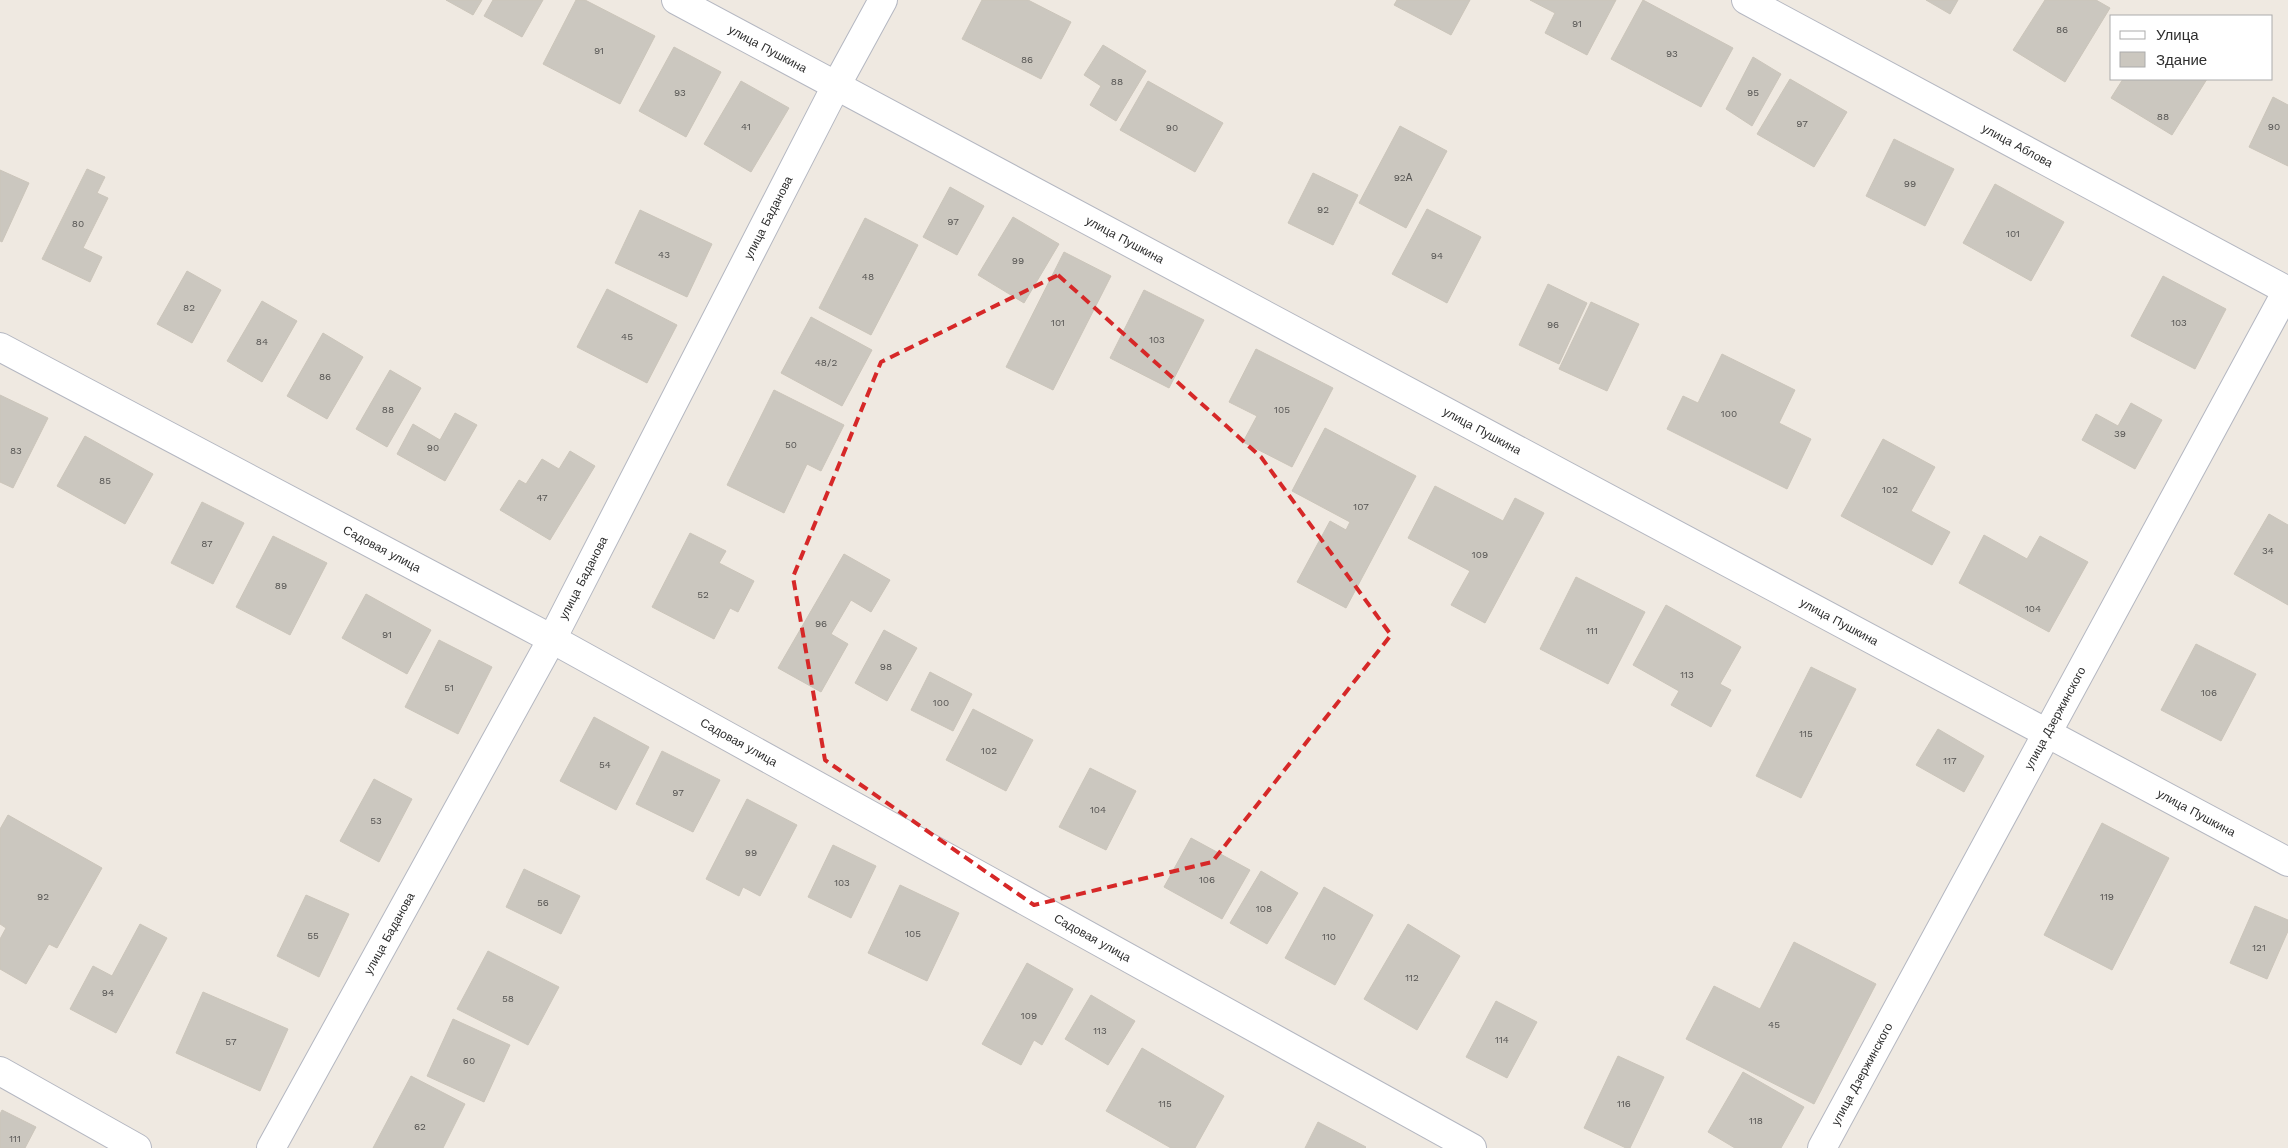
<svg xmlns="http://www.w3.org/2000/svg" width="2288" height="1148" viewBox="0 0 2288 1148" font-family="'Work Sans',sans-serif">
  <style>
    .building { fill: #cbc7bf; stroke: #cbc5ba }
    .lines { fill: none; stroke-linecap: round; stroke-linejoin: round }
    .minor-casing { stroke: #b4b7c1; stroke-width: 30 }
    .minor { stroke: #fff; stroke-width: 28 }
    .marked { fill: none; stroke: #d62828; stroke-width: 4; stroke-dasharray: 10 6; stroke-linejoin: round }
    .labels { text-anchor: middle; stroke-width: 5; stroke-linejoin: round; paint-order: stroke }
    .number-label { font-size: 10px; fill: #555452 }
    .street-label { font-size: 12px; fill: #2e2e2e; stroke: #fff }
  </style>
  <rect width="100%" height="100%" fill="#efe9e1"/>
  <path class="building" d="M446,0H482L473,15Z
    M493,0H543L522,37L484,16Z
    M576,0H585L655,36L620,104L543,64Z
    M982,0H1028L1071,22L1041,79L962,39Z
    M1397,0H1470L1451,35L1394,5Z
    M1530,0H1616L1587,55L1545,33L1555,13Z
    M1643,0L1733,48L1701,107L1611,59Z
    M1926,0H1958L1950,14Z
    M2045,0H2096L2110,8L2065,82L2013,50Z
    M1103,45L1146,71L1116,121L1090,105L1101,86L1084,75Z
    M674,47L721,72L686,137L639,111Z
    M1753,57L1781,74L1752,126L1726,109Z
    M1790,79L1847,112L1814,167L1757,134Z
    M2123,79H2207L2172,135L2111,98Z
    M741,81L789,108L751,172L704,144Z
    M1148,81L1223,123L1195,172L1120,130Z
    M2273,97L2288,105V166L2249,147Z
    M1400,126L1447,151L1406,228L1359,203Z
    M1894,139L1954,169L1925,226L1866,196Z
    M87,169L105,177L97,193L108,198L83,248L102,257L90,282L42,259Z
    M0,170L29,183L2,242L0,241Z
    M1313,173L1358,195L1333,245L1288,223Z
    M1995,184L2064,222L2031,281L1963,243Z
    M950,187L984,206L957,255L923,237Z
    M1427,209L1481,237L1447,303L1392,274Z
    M640,210L712,244L687,297L615,263Z
    M1013,217L1059,244L1024,303L978,275Z
    M865,218L918,245L871,335L819,308Z
    M1064,252L1111,276L1053,390L1006,367Z
    M187,271L221,290L192,343L157,324Z
    M2163,276L2226,309L2195,369L2131,336Z
    M1548,284L1587,303L1559,364L1519,345Z
    M607,289L677,325L647,383L577,347Z
    M1144,290L1204,320L1169,388L1110,358Z
    M262,301L297,321L262,382L227,361Z
    M1591,302L1639,324L1607,391L1559,369Z
    M811,317L872,350L842,406L781,373Z
    M323,333L363,357L327,419L287,396Z
    M1256,349L1333,388L1292,467L1243,442L1257,416L1229,402Z
    M1722,354L1795,390L1779,423L1811,439L1787,489L1667,429L1683,396L1698,403Z
    M390,370L421,388L387,447L356,429Z
    M774,390L844,425L821,471L807,464L784,513L727,485Z
    M0,395L48,418L13,488L0,482Z
    M2131,403L2162,420L2135,469L2082,440L2096,414L2118,426Z
    M455,413L477,425L445,481L397,454L413,424L440,440Z
    M1325,428L1416,476L1346,608L1297,582L1330,521L1346,530L1350,522L1292,491Z
    M85,436L153,474L125,524L57,486Z
    M1883,439L1935,467L1911,511L1950,532L1932,565L1841,516Z
    M570,451L595,466L550,540L500,510L519,480L526,484L542,459L559,469Z
    M1435,486L1503,521L1515,498L1544,513L1485,623L1451,605L1470,571L1408,538Z
    M202,502L244,523L213,584L171,563Z
    M2269,514L2288,525V605L2234,574Z
    M690,533L726,551L719,563L754,581L738,612L730,608L714,639L652,607Z
    M1984,535L2027,559L2040,536L2088,562L2049,632L1959,583Z
    M273,536L327,563L290,635L236,607Z
    M844,554L890,580L871,612L851,600L831,634L848,644L821,692L778,668Z
    M1576,577L1645,612L1608,684L1540,649Z
    M366,594L431,630L407,674L342,638Z
    M1666,605L1741,647L1720,684L1731,690L1711,727L1671,705L1679,691L1633,665Z
    M884,630L917,648L887,701L855,683Z
    M439,640L492,667L458,734L405,707Z
    M2196,644L2256,674L2221,741L2161,710Z
    M1811,667L1856,689L1801,798L1756,776Z
    M930,672L972,694L953,731L911,710Z
    M973,709L1033,740L1006,791L946,760Z
    M594,717L649,747L616,810L560,781Z
    M1938,729L1984,756L1964,792L1916,765Z
    M662,751L720,780L693,832L636,804Z
    M1090,768L1136,791L1106,850L1059,827Z
    M374,779L412,799L379,862L340,841Z
    M747,799L797,825L760,896L743,887L739,896L706,879Z
    M8,815L102,868L57,948L49,944L26,984L0,969V939L6,928L0,924V829Z
    M2102,823L2169,858L2112,970L2044,935Z
    M1191,838L1250,870L1222,919L1164,887Z
    M833,845L876,866L851,918L808,897Z
    M524,869L580,896L561,934L506,907Z
    M1261,871L1298,893L1267,944L1230,923Z
    M900,885L959,913L927,981L868,953Z
    M1324,887L1373,915L1335,985L1285,958Z
    M306,895L349,914L319,977L277,956Z
    M2255,906L2288,920V931L2267,979L2230,963Z
    M140,924L167,938L116,1033L70,1009L93,966L112,976Z
    M1408,924L1460,956L1417,1030L1364,999Z
    M1794,942L1876,984L1814,1104L1686,1039L1714,986L1760,1009Z
    M488,951L559,987L528,1045L457,1009Z
    M1027,963L1073,989L1042,1045L1034,1040L1021,1065L982,1044Z
    M203,992L288,1029L260,1091L176,1053Z
    M1091,995L1135,1021L1108,1065L1065,1039Z
    M1496,1001L1537,1022L1507,1078L1466,1057Z
    M453,1019L510,1045L484,1102L427,1076Z
    M1142,1048L1224,1096L1195,1148H1171L1106,1111Z
    M1618,1056L1664,1077L1630,1148H1626L1584,1128Z
    M1743,1072L1804,1107L1781,1148H1735L1708,1132Z
    M411,1076L465,1104L443,1148H373Z
    M2,1110L36,1127L25,1148H0V1114Z
    M1318,1122L1366,1147L1365,1148H1305Z"/>
  <g class="lines">
    <defs>
      <g id="minor">
        <path id="s1" d="M676,0L2288,862"/>
        <path id="s2" d="M1746,0L2288,291"/>
        <path id="s3" d="M0,347L552,639L1472,1148"/>
        <path d="M0,1071L137,1148"/>
        <path id="s4" d="M271,1148L552,639L836,86L883,0"/>
        <path id="s5" d="M1822,1148L2288,289"/>
      </g>
    </defs>
    <use href="#minor" class="minor-casing"/>
    <use href="#minor" class="minor"/>
  </g>
  <path class="marked" d="M1058,275L1261,457L1391,635L1212,862L1034,905L825,760L793,577L881,362Z"/>
  <g class="labels">
    <g class="number-label">
      <text x="1577" y="27">91</text>
      <text x="2062" y="33">86</text>
      <text x="599" y="54">91</text>
      <text x="1672" y="57">93</text>
      <text x="1027" y="63">86</text>
      <text x="1117" y="85">88</text>
      <text x="680" y="96">93</text>
      <text x="1753" y="96">95</text>
      <text x="2163" y="120">88</text>
      <text x="1802" y="127">97</text>
      <text x="746" y="130">41</text>
      <text x="2274" y="130">90</text>
      <text x="1172" y="131">90</text>
      <text x="1403" y="181">92А</text>
      <text x="1910" y="187">99</text>
      <text x="1323" y="213">92</text>
      <text x="953" y="225">97</text>
      <text x="78" y="227">80</text>
      <text x="2013" y="237">101</text>
      <text x="664" y="258">43</text>
      <text x="1437" y="259">94</text>
      <text x="1018" y="264">99</text>
      <text x="868" y="280">48</text>
      <text x="189" y="311">82</text>
      <text x="1058" y="326">101</text>
      <text x="2179" y="326">103</text>
      <text x="1553" y="328">96</text>
      <text x="627" y="340">45</text>
      <text x="1157" y="343">103</text>
      <text x="262" y="345">84</text>
      <text x="826" y="366">48/2</text>
      <text x="325" y="380">86</text>
      <text x="388" y="413">88</text>
      <text x="1282" y="413">105</text>
      <text x="1729" y="417">100</text>
      <text x="2120" y="437">39</text>
      <text x="791" y="448">50</text>
      <text x="433" y="451">90</text>
      <text x="16" y="454">83</text>
      <text x="105" y="484">85</text>
      <text x="1890" y="493">102</text>
      <text x="542" y="501">47</text>
      <text x="1361" y="510">107</text>
      <text x="207" y="547">87</text>
      <text x="2268" y="554">34</text>
      <text x="1480" y="558">109</text>
      <text x="281" y="589">89</text>
      <text x="703" y="598">52</text>
      <text x="2033" y="612">104</text>
      <text x="821" y="627">96</text>
      <text x="1592" y="634">111</text>
      <text x="387" y="638">91</text>
      <text x="886" y="670">98</text>
      <text x="1687" y="678">113</text>
      <text x="449" y="691">51</text>
      <text x="2209" y="696">106</text>
      <text x="941" y="706">100</text>
      <text x="1806" y="737">115</text>
      <text x="989" y="754">102</text>
      <text x="1950" y="764">117</text>
      <text x="605" y="768">54</text>
      <text x="678" y="796">97</text>
      <text x="1098" y="813">104</text>
      <text x="376" y="824">53</text>
      <text x="751" y="856">99</text>
      <text x="1207" y="883">106</text>
      <text x="842" y="886">103</text>
      <text x="43" y="900">92</text>
      <text x="2107" y="900">119</text>
      <text x="543" y="906">56</text>
      <text x="1264" y="912">108</text>
      <text x="913" y="937">105</text>
      <text x="313" y="939">55</text>
      <text x="1329" y="940">110</text>
      <text x="2259" y="951">121</text>
      <text x="1412" y="981">112</text>
      <text x="108" y="996">94</text>
      <text x="508" y="1002">58</text>
      <text x="1029" y="1019">109</text>
      <text x="1774" y="1028">45</text>
      <text x="1100" y="1034">113</text>
      <text x="1502" y="1043">114</text>
      <text x="231" y="1045">57</text>
      <text x="469" y="1064">60</text>
      <text x="1165" y="1107">115</text>
      <text x="1624" y="1107">116</text>
      <text x="1756" y="1124">118</text>
      <text x="420" y="1130">62</text>
      <text x="15" y="1142">111</text>
    </g>
    <g class="street-label">
      <text dy="4" stroke="none"><textPath href="#s1" startOffset="104">улица Пушкина</textPath></text>
      <text dy="4" stroke="none"><textPath href="#s2" startOffset="308">улица Аблова</textPath></text>
      <text dy="4" stroke="none"><textPath href="#s4" startOffset="1055">улица Баданова</textPath></text>
      <text dy="4" stroke="none"><textPath href="#s1" startOffset="509">улица Пушкина</textPath></text>
      <text dy="4" stroke="none"><textPath href="#s1" startOffset="914">улица Пушкина</textPath></text>
      <text dy="4" stroke="none"><textPath href="#s3" startOffset="432">Садовая улица</textPath></text>
      <text dy="4" stroke="none"><textPath href="#s4" startOffset="650">улица Баданова</textPath></text>
      <text dy="4" stroke="none"><textPath href="#s1" startOffset="1319">улица Пушкина</textPath></text>
      <text dy="4" stroke="none"><textPath href="#s5" startOffset="489">улица Дзержинского</textPath></text>
      <text dy="4" stroke="none"><textPath href="#s3" startOffset="838">Садовая улица</textPath></text>
      <text dy="4" stroke="none"><textPath href="#s1" startOffset="1724">улица Пушкина</textPath></text>
      <text dy="4" stroke="none"><textPath href="#s4" startOffset="245">улица Баданова</textPath></text>
      <text dy="4" stroke="none"><textPath href="#s3" startOffset="1242">Садовая улица</textPath></text>
      <text dy="4" stroke="none"><textPath href="#s5" startOffset="84">улица Дзержинского</textPath></text>
    </g>
  </g>
  <rect x="2110" y="15" width="162" height="65" fill="#ffffff" stroke="#ababab"/>
  <rect x="2120" y="31" width="25" height="8" fill="#ffffff" stroke="#ababab"/>
  <text x="2156" y="40" font-size="15" fill="#2e2e2e">Улица</text>
  <rect x="2120" y="52" width="25" height="15" fill="#cbc7bf" stroke="#ababab"/>
  <text x="2156" y="65" font-size="15" fill="#2e2e2e">Здание</text>
</svg>
